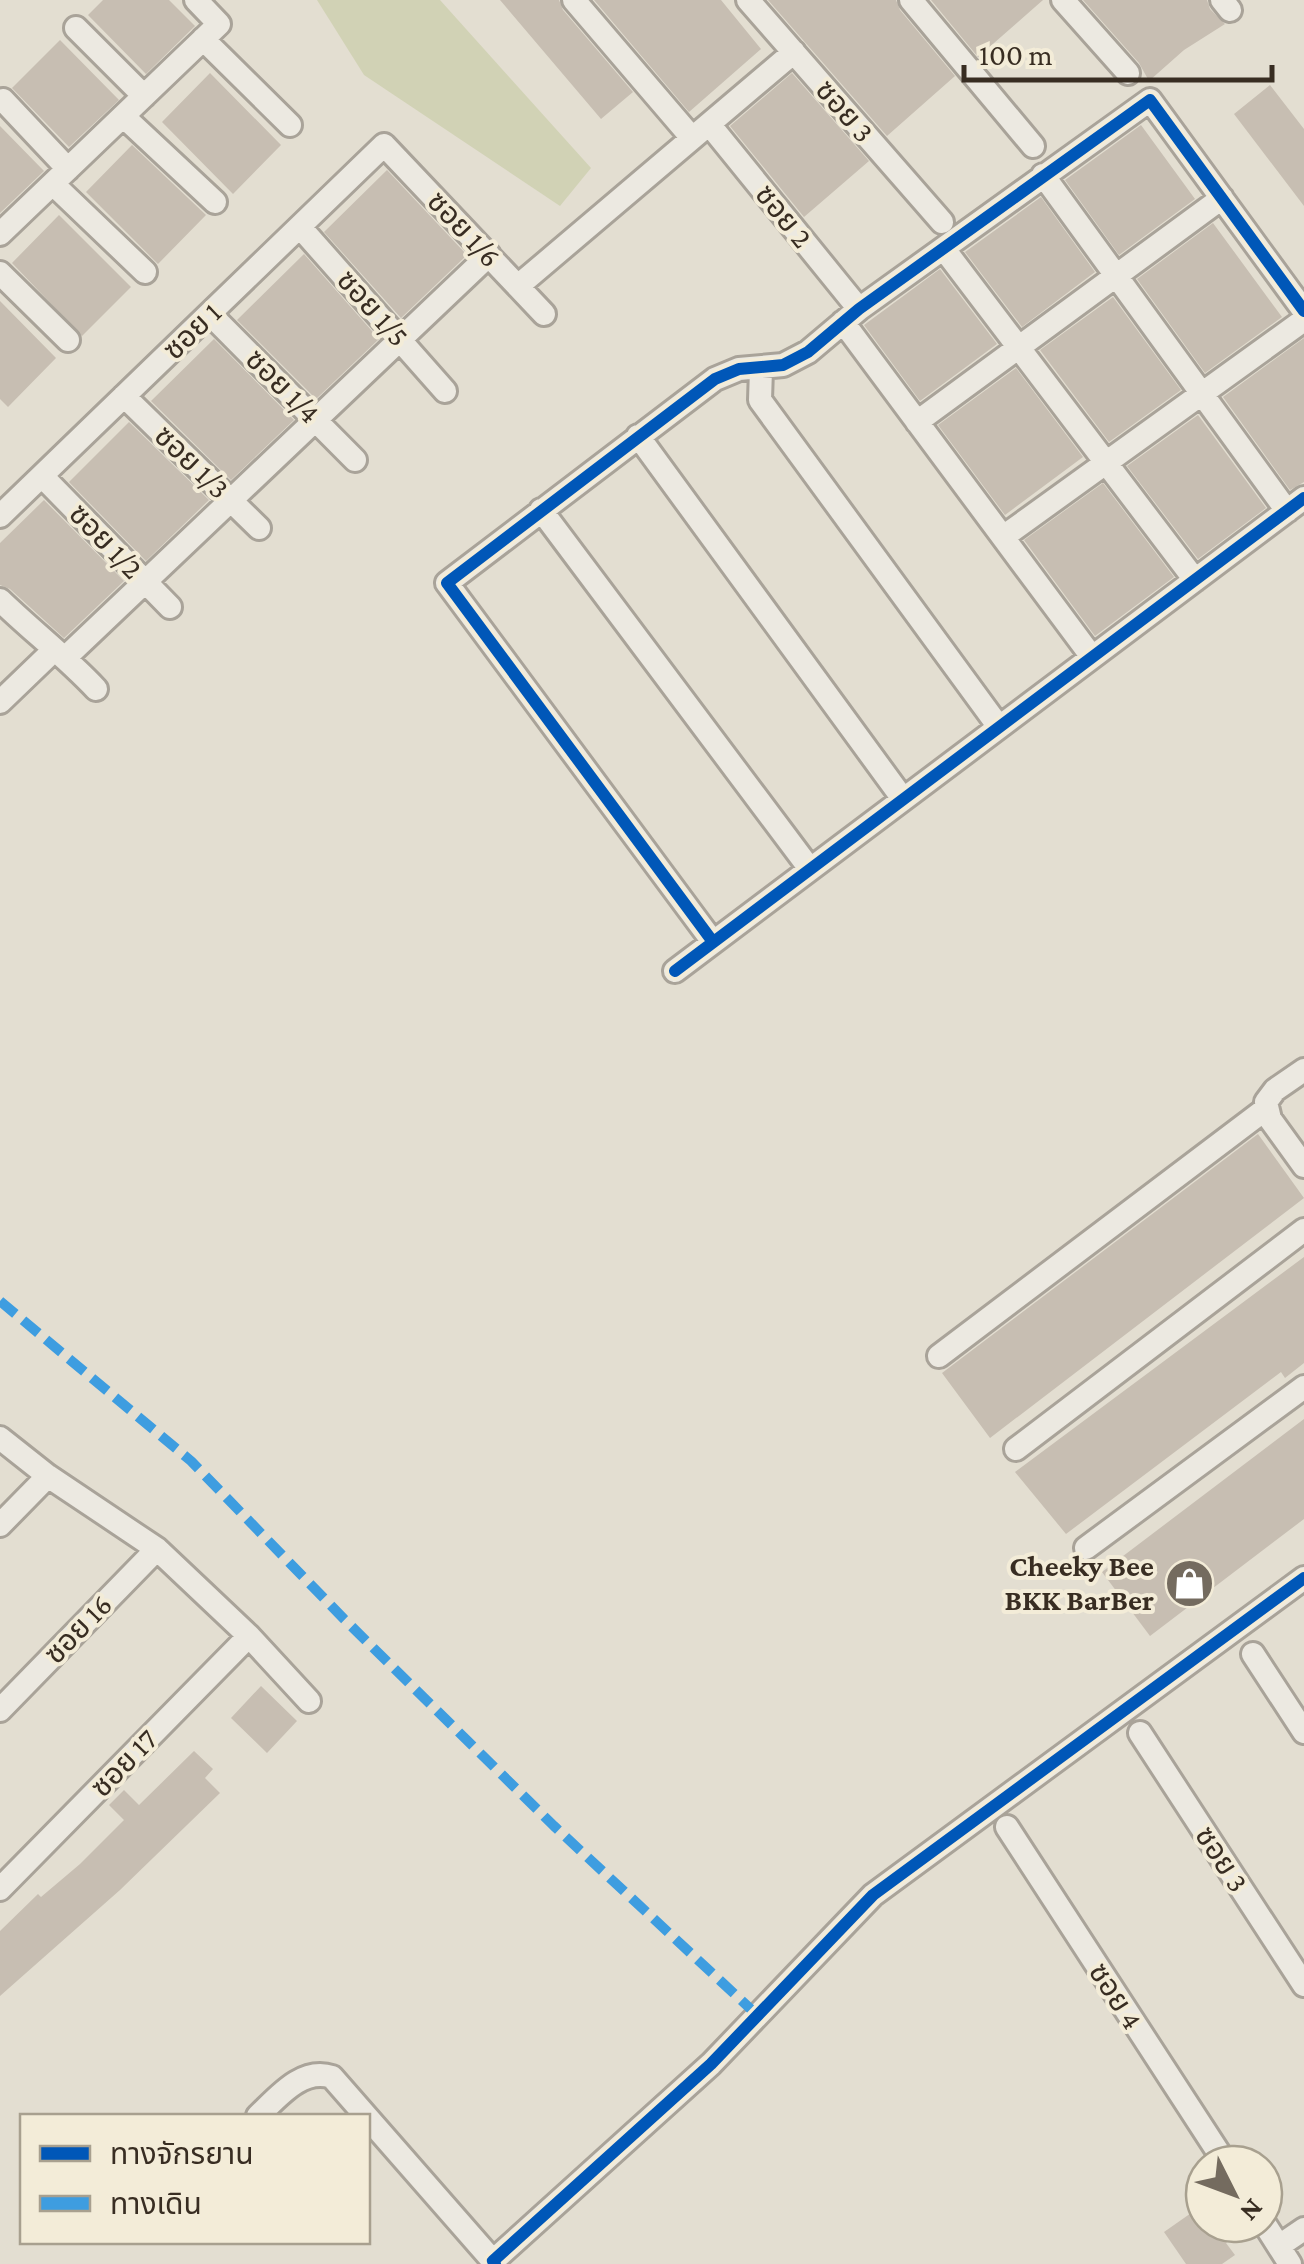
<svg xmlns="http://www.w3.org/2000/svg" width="1304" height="2264" viewBox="0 0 1304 2264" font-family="'Crimson Pro','Noto Sans Thai',serif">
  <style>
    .green { fill: #d1d2b5 }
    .building { fill: #c7beb2 }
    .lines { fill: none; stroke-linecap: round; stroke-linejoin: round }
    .street-casing { stroke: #a9a399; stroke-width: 28 }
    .street { stroke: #ece9e1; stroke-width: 22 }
    .quiet { stroke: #3e9de0; stroke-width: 10; stroke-dasharray: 20 10; stroke-linecap: butt }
    .cycleway-casing { stroke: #f3ecd8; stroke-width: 19 }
    .cycleway { stroke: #0057b8; stroke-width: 12 }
    .labels { text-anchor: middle; stroke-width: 8; stroke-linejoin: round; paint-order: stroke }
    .street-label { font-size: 30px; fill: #382d22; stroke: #f3ecd8 }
    .poi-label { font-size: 30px; font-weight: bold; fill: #382d22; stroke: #f3ecd8; text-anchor: end }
  </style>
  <rect width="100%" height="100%" fill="#e3ded1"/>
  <path class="green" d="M317,0H440L591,168L560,206L364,75Z"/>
  <path class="building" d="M103,0H169L195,26L146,74L88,15Z
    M500,0H559L563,10L633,92L601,119Z
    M594,0H721L761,49L689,112Z
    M768,0H896L900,10L955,76L887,136Z
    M931,0H1043L978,57Z
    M1083,0H1207L1210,9L1225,24L1184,50L1149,81L1139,63Z
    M60,40L119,100L69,147L12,88Z
    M210,73L281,145L233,194L162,122Z
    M792,73L869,161L804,217L730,126Z
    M1270,85L1304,129V206L1234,114Z
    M1141,125L1195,199L1119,255L1065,180Z
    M0,126L44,171L0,213Z
    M132,145L206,215L158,264L86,192Z
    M387,170L467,255L401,318L324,232Z
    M1041,197L1095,272L1022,327L965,252Z
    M59,215L131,287L82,336L12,263Z
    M1213,223L1282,317L1205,373L1137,279Z
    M304,254L379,339L316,399L237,320Z
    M940,269L997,344L920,401L864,325Z
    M1113,297L1181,390L1109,442L1040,350Z
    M0,301L56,358L8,407L0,399Z
    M1304,338V482L1290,490L1223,397Z
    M214,339L294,420L231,480L151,401Z
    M1016,368L1083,457L1005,515L938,425Z
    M1198,415L1266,508L1198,559L1127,466Z
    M129,422L209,500L146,561L69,482Z
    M1103,483L1174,577L1095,636L1024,540Z
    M44,500L124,581L64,638L10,589L0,585V543Z
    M1258,1134L1304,1198L990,1438L942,1373Z
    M1304,1257V1363L1285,1378L1281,1372L1066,1534L1015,1472Z
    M1304,1419V1519L1150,1636L1102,1572Z
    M261,1686L297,1721L267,1753L231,1718Z
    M194,1751L213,1769L205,1778L220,1793L120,1890L0,1996V1931L38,1894L41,1897L80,1864L124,1820L109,1805L124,1790L139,1805Z
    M1204,2204V2224H1232L1238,2234L1226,2243L1235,2255L1222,2264H1186L1164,2232Z"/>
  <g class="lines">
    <defs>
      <path id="street" d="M574,0L692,138
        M748,0L942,222
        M911,0L1033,146
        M1063,0L1128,73
        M1222,0L1230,10
        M76,28L144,96
        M203,39L290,125
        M3,100L68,169
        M123,116L215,202
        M709,124L859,309
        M1043,175L1287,511
        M53,184L145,272
        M300,227L445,391
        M0,234L219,24L196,0
        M944,249L1195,580
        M0,273L68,340
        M518,286L794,52
        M210,314L355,460
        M843,322L1092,657
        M761,369L760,400L999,727
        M124,396L259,528
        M917,422L1222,198
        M638,436L903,799
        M42,476L170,607
        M541,510L810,869
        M0,516L384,145L544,314
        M1003,537L1304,320
        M0,600C32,631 66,657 96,689
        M66,657L489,255
        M0,702L53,651
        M713,942L447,583L715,379L739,369L783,365L808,352L859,309L1150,100L1304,311
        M675,971L1304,498
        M1304,1070L1275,1090L1266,1102L1270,1119L1304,1166
        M939,1356L1267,1108
        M0,1438L48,1476L157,1549L249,1636L309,1701
        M1016,1449L1304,1230
        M0,1525L48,1476
        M1086,1548L1304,1387
        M1253,1654L1304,1732
        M0,1710L157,1549
        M1140,1733L1304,1985
        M1007,1827L1226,2164
        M0,1889L249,1636
        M258,2116C278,2097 302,2067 332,2077L493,2261
        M1264,2223L1290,2264
        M1279,2246L1304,2229
        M495,2264L493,2261L711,2064L873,1895L1304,1578"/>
    </defs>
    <use href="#street" class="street-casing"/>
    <use href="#street" class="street"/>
    <path class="quiet" d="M0,1301L191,1461L344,1619L554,1826L756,2014"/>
    <defs>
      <path id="cycleway" d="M713,942L447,583L715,379L739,369L783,365L808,352L859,309L1150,100L1304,311
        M675,971L1304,498
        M495,2264L493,2261L711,2064L873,1895L1304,1578"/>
    </defs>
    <use href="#cycleway" class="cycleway-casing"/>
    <use href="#cycleway" class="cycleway"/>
  </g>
  <defs>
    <symbol id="shop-disc" viewBox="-11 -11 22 22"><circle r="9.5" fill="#746b5f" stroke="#f3ecd8"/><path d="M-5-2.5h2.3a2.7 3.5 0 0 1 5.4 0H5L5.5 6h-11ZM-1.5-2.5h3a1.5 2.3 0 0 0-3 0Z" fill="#fff"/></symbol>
  </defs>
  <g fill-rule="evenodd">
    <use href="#shop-disc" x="1162" y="1556" width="55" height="55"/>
  </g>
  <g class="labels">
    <g class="street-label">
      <text transform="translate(845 111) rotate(49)" y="10">ซอย 3</text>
      <text transform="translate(784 216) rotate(51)" y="10">ซอย 2</text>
      <text transform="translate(464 229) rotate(47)" y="10">ซอย 1/6</text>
      <text transform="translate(373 308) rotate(48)" y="10">ซอย 1/5</text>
      <text transform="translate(192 331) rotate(-44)" y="10">ซอย 1</text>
      <text transform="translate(283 386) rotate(45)" y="10">ซอย 1/4</text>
      <text transform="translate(192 462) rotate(44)" y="10">ซอย 1/3</text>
      <text transform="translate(106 541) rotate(46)" y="10">ซอย 1/2</text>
      <text transform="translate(78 1629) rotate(-46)" y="10">ซอย 16</text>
      <text transform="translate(124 1763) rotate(-46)" y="10">ซอย 17</text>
      <text transform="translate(1222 1859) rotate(57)" y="10">ซอย 3</text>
      <text transform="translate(1116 1996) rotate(57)" y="10">ซอย 4</text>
    </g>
    <g class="poi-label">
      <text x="1154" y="1576">Cheeky Bee<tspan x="1154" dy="34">BKK BarBer</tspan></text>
    </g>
  </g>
  <rect x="20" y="2114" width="350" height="130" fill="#f3ecd8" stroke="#a8a08f" stroke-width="2.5"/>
  <rect x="40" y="2146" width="50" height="15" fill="#0057b8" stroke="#a8a08f" stroke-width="2.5"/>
  <text x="110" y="2164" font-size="30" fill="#382d22">ทางจักรยาน</text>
  <rect x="40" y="2196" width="50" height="15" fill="#3e9de0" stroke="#a8a08f" stroke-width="2.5"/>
  <text x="110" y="2214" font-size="30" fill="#382d22">ทางเดิน</text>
  <g transform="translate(1234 2194) rotate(132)"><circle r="48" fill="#f3ecd8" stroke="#a8a08f" stroke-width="2.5"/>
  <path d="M0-8L18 38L0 25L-18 38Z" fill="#746b5f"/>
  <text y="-15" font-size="28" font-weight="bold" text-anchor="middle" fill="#382d22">N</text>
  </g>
  <path d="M964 65v15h308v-15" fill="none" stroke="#382d22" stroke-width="5"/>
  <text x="979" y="65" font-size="30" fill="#382d22" stroke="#f3ecd8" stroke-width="8" paint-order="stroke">100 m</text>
</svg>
